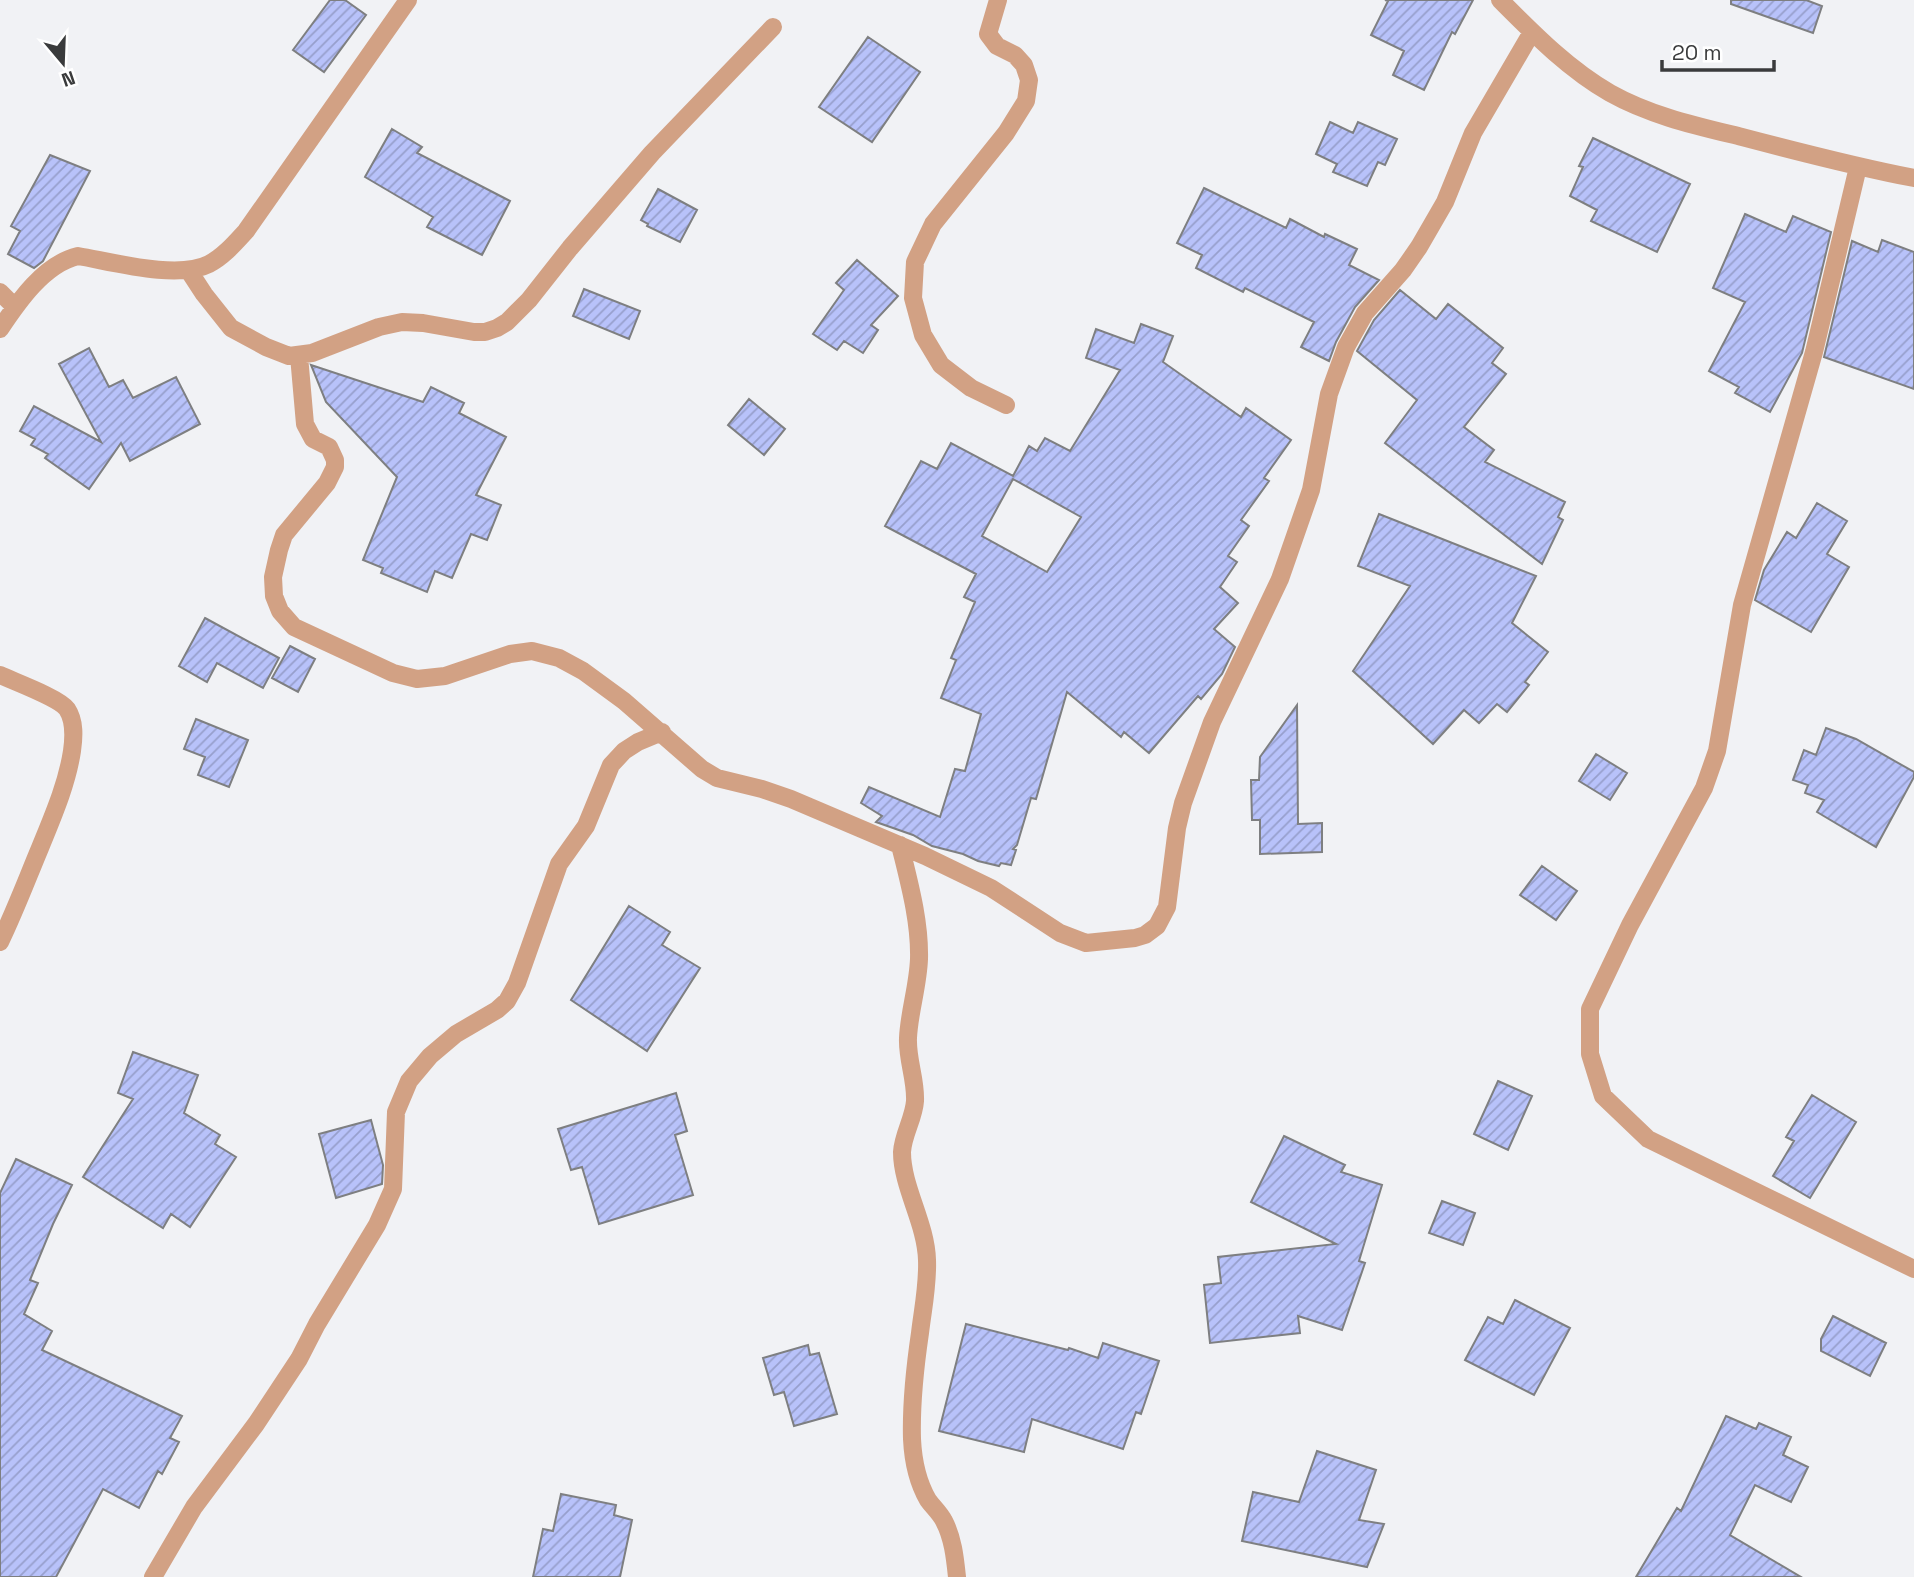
<svg xmlns="http://www.w3.org/2000/svg" width="1914" height="1577" viewBox="0 0 1914 1577" font-family="'Space Grotesk',sans-serif">
  <style>
    .building { fill: url(#building-hatch); stroke: #7e7f81; stroke-width: 2; fill-rule: evenodd }
    .lines { fill: none; stroke-linecap: round; stroke-linejoin: round }
    .street { stroke: #d2a184; stroke-width: 18 }
  </style>
  <defs>
    <pattern id="building-hatch" width="6" height="6" patternUnits="userSpaceOnUse" patternTransform="scale(1.75)"><rect width="6" height="6" fill="#b8c2fa"/><path d="M-1 1l2-2M0 6l6-6M5 7l2-2" fill="none" stroke="#979fcc"/></pattern>
  </defs>
  <rect width="100%" height="100%" fill="#f1f2f5"/>
  <path class="building" d="M330,0H345L366,15L324,72L293,50Z
    M1385,0H1473L1455,34L1452,32L1424,90L1393,75L1404,51L1371,35L1388,1Z
    M1731,0H1806L1822,6L1813,33L1731,4Z
    M868,37L920,72L872,142L819,107Z
    M1330,122L1353,133L1358,122L1397,139L1385,165L1378,162L1367,186L1333,172L1337,164L1316,154Z
    M392,129L422,147L417,153L510,201L482,255L427,227L433,217L365,177Z
    M1593,138L1690,184L1657,252L1591,221L1597,210L1570,196L1583,167L1579,166Z
    M50,155L90,171L43,261L34,268L8,254L20,231L11,226Z
    M1204,188L1286,228L1290,219L1324,237L1325,234L1357,249L1349,265L1379,280L1355,307L1336,342L1329,361L1301,347L1314,322L1245,288L1243,292L1196,268L1202,255L1177,243Z
    M658,189L697,210L680,242L647,226L648,224L641,220Z
    M1745,214L1786,232L1793,216L1831,232L1802,353L1770,412L1735,393L1739,387L1709,371L1745,302L1713,288Z
    M1882,240L1914,252V389L1824,357L1852,241L1878,252Z
    M857,260L898,296L871,325L878,330L863,353L844,341L837,350L813,334L844,290L836,283Z
    M584,289L640,311L629,339L573,316Z
    M1400,290L1436,319L1448,304L1503,348L1492,363L1506,374L1464,427L1494,450L1485,462L1565,502L1558,517L1563,520L1542,564L1385,443L1417,400L1357,351L1374,320Z
    M1141,324L1173,336L1163,362L1241,417L1246,408L1291,440L1264,478L1269,481L1241,520L1249,526L1228,556L1237,562L1220,587L1238,603L1214,629L1235,647L1222,674L1201,699L1198,696L1149,753L1124,732L1121,737L1067,692L1036,799L1031,798L1017,845L1013,849L1016,850L1011,865L1001,863L999,866L978,861L963,854L932,846L913,835L876,822L882,816L861,803L869,787L940,817L955,769L965,771L981,714L941,698L956,660L951,658L975,602L964,597L976,574L885,526L921,461L937,469L951,443L1013,476L1029,446L1037,451L1045,438L1070,451L1120,370L1086,358L1096,329L1134,343ZM1013,479L1081,517L1047,572L982,536Z
    M89,348L109,387L123,380L133,398L176,377L200,424L130,461L121,443L89,489L45,458L48,454L31,445L35,439L20,431L34,406L101,442L59,364Z
    M311,365L423,402L431,387L464,403L459,413L506,437L476,495L501,505L487,540L471,534L452,578L435,571L427,592L381,573L383,568L363,560L397,477L326,402Z
    M749,399L785,429L764,455L728,425Z
    M1817,503L1847,521L1827,554L1849,567L1811,632L1755,600L1764,570L1787,532L1796,538Z
    M1379,514L1536,576L1512,623L1548,652L1525,682L1529,685L1507,712L1497,704L1479,723L1464,710L1433,744L1353,671L1410,586L1358,566Z
    M205,618L279,658L263,688L217,663L207,682L179,666Z
    M290,646L315,659L298,692L272,678Z
    M1297,705L1298,824L1322,823V852L1260,854V820H1252L1251,780H1259L1260,757Z
    M196,719L248,740L229,787L198,775L205,757L184,749Z
    M1826,728L1856,739L1914,772V777L1876,847L1817,812L1824,800L1805,793L1808,785L1793,780L1804,750L1816,755Z
    M1596,754L1627,773L1610,800L1579,781Z
    M1542,866L1577,891L1556,920L1520,895Z
    M629,906L670,932L662,945L700,968L647,1051L571,1000Z
    M133,1052L198,1075L184,1113L220,1135L215,1144L236,1157L190,1227L171,1214L163,1228L83,1177L133,1099L118,1093Z
    M1498,1081L1532,1096L1508,1150L1474,1134Z
    M676,1093L687,1131L675,1135L693,1195L599,1224L582,1167L571,1170L558,1129Z
    M1812,1095L1856,1122L1810,1198L1773,1176L1794,1141L1786,1137Z
    M371,1120L383,1165L382,1184L336,1198L319,1134Z
    M1284,1136L1345,1165L1341,1172L1382,1185L1359,1261L1365,1263L1342,1330L1298,1316L1300,1333L1210,1343L1204,1285L1221,1283L1218,1257L1336,1244L1251,1202Z
    M16,1159L72,1185L53,1224L30,1280L38,1283L24,1314L52,1331L42,1350L182,1416L170,1438L179,1442L162,1474L158,1471L139,1508L103,1489L56,1577H0V1193Z
    M1442,1201L1475,1213L1463,1245L1429,1233Z
    M1515,1300L1570,1328L1534,1395L1465,1360L1488,1317L1503,1324Z
    M1833,1316L1886,1343L1870,1376L1821,1351V1339Z
    M966,1324L1068,1350L1069,1348L1098,1358L1103,1343L1159,1361L1141,1414L1136,1412L1123,1449L1032,1419L1024,1452L939,1431Z
    M808,1345L810,1355L819,1353L837,1414L794,1426L784,1392L774,1395L763,1358Z
    M1726,1416L1756,1429L1759,1423L1791,1437L1783,1455L1808,1467L1791,1502L1755,1485L1730,1535L1801,1577H1636L1677,1508L1681,1511Z
    M1317,1451L1376,1470L1359,1520L1384,1524L1367,1567L1242,1541L1253,1492L1299,1502Z
    M561,1494L616,1505L614,1515L632,1520L620,1577H533L543,1529L553,1531Z"/>
  <g class="lines">
    <path class="street" d="M998,0L988,34L997,46L1015,55L1024,65L1029,80L1026,101L1006,133L933,224L915,262L913,298L923,335L941,365L971,388L1006,405
      M1500,0C1533,33 1568,69 1610,93C1651,116 1697,126 1742,137C1799,152 1856,167 1914,178
      M1858,167L1814,352L1742,605L1717,751L1704,788L1630,925L1590,1009V1054L1603,1096L1648,1139L1914,1269
      M189,271L204,294L231,328L266,347L289,356L312,353L379,327L402,322L423,323L474,332H485L497,328L507,322L529,300L570,248L652,153L773,27
      M0,292L15,307
      M0,329C18,302 44,264 78,256C113,262 178,280 209,264C224,256 235,243 246,231L408,0
      M299,356L305,424L313,439L329,447L335,460V467L327,483L284,535L279,550L273,577L274,596L280,611L294,627L393,673L417,679L445,676L510,654L532,651L559,658L583,671L624,701L702,769L717,778L762,789L791,799L925,856L991,888L1060,933L1086,943L1135,938L1145,935L1157,926L1167,907L1177,828L1183,803L1212,722L1280,579L1311,490L1329,394L1346,347L1365,313L1403,270L1419,247L1445,202L1473,133L1532,32
      M0,675C15,682 59,698 67,709C75,721 74,737 72,751C67,784 53,816 40,848C27,879 15,911 0,942
      M900,845C909,882 920,921 919,959C918,986 909,1013 908,1038C907,1060 916,1079 915,1101C914,1118 903,1134 902,1152C902,1187 926,1223 927,1260C928,1285 923,1308 920,1333C915,1367 911,1404 912,1439C913,1460 917,1481 928,1500C933,1507 940,1513 944,1521C953,1538 955,1558 957,1577
      M153,1577L194,1507L256,1424L299,1359L317,1324L377,1225L393,1189L396,1112L409,1081L430,1056L456,1034L497,1010L507,1001L517,983L559,864L586,826L611,765L624,751L638,742L662,732"/>
  </g>
  <g transform="translate(63 63) rotate(161)" stroke="#ffffff" stroke-width="5" paint-order="stroke">
  <path d="M0-5L12 26L0 18L-12 26Z" fill="#3a3b3c"/>
  <text y="-10" font-size="19" font-weight="bold" text-anchor="middle" fill="#3a3b3c">N</text>
  </g>
  <path d="M1662 60v10h112v-10" fill="none" stroke="#3a3b3c" stroke-width="3.5"/>
  <text x="1672" y="60" font-size="21" fill="#3a3b3c" stroke="#ffffff" stroke-width="5" paint-order="stroke">20 m</text>
</svg>
